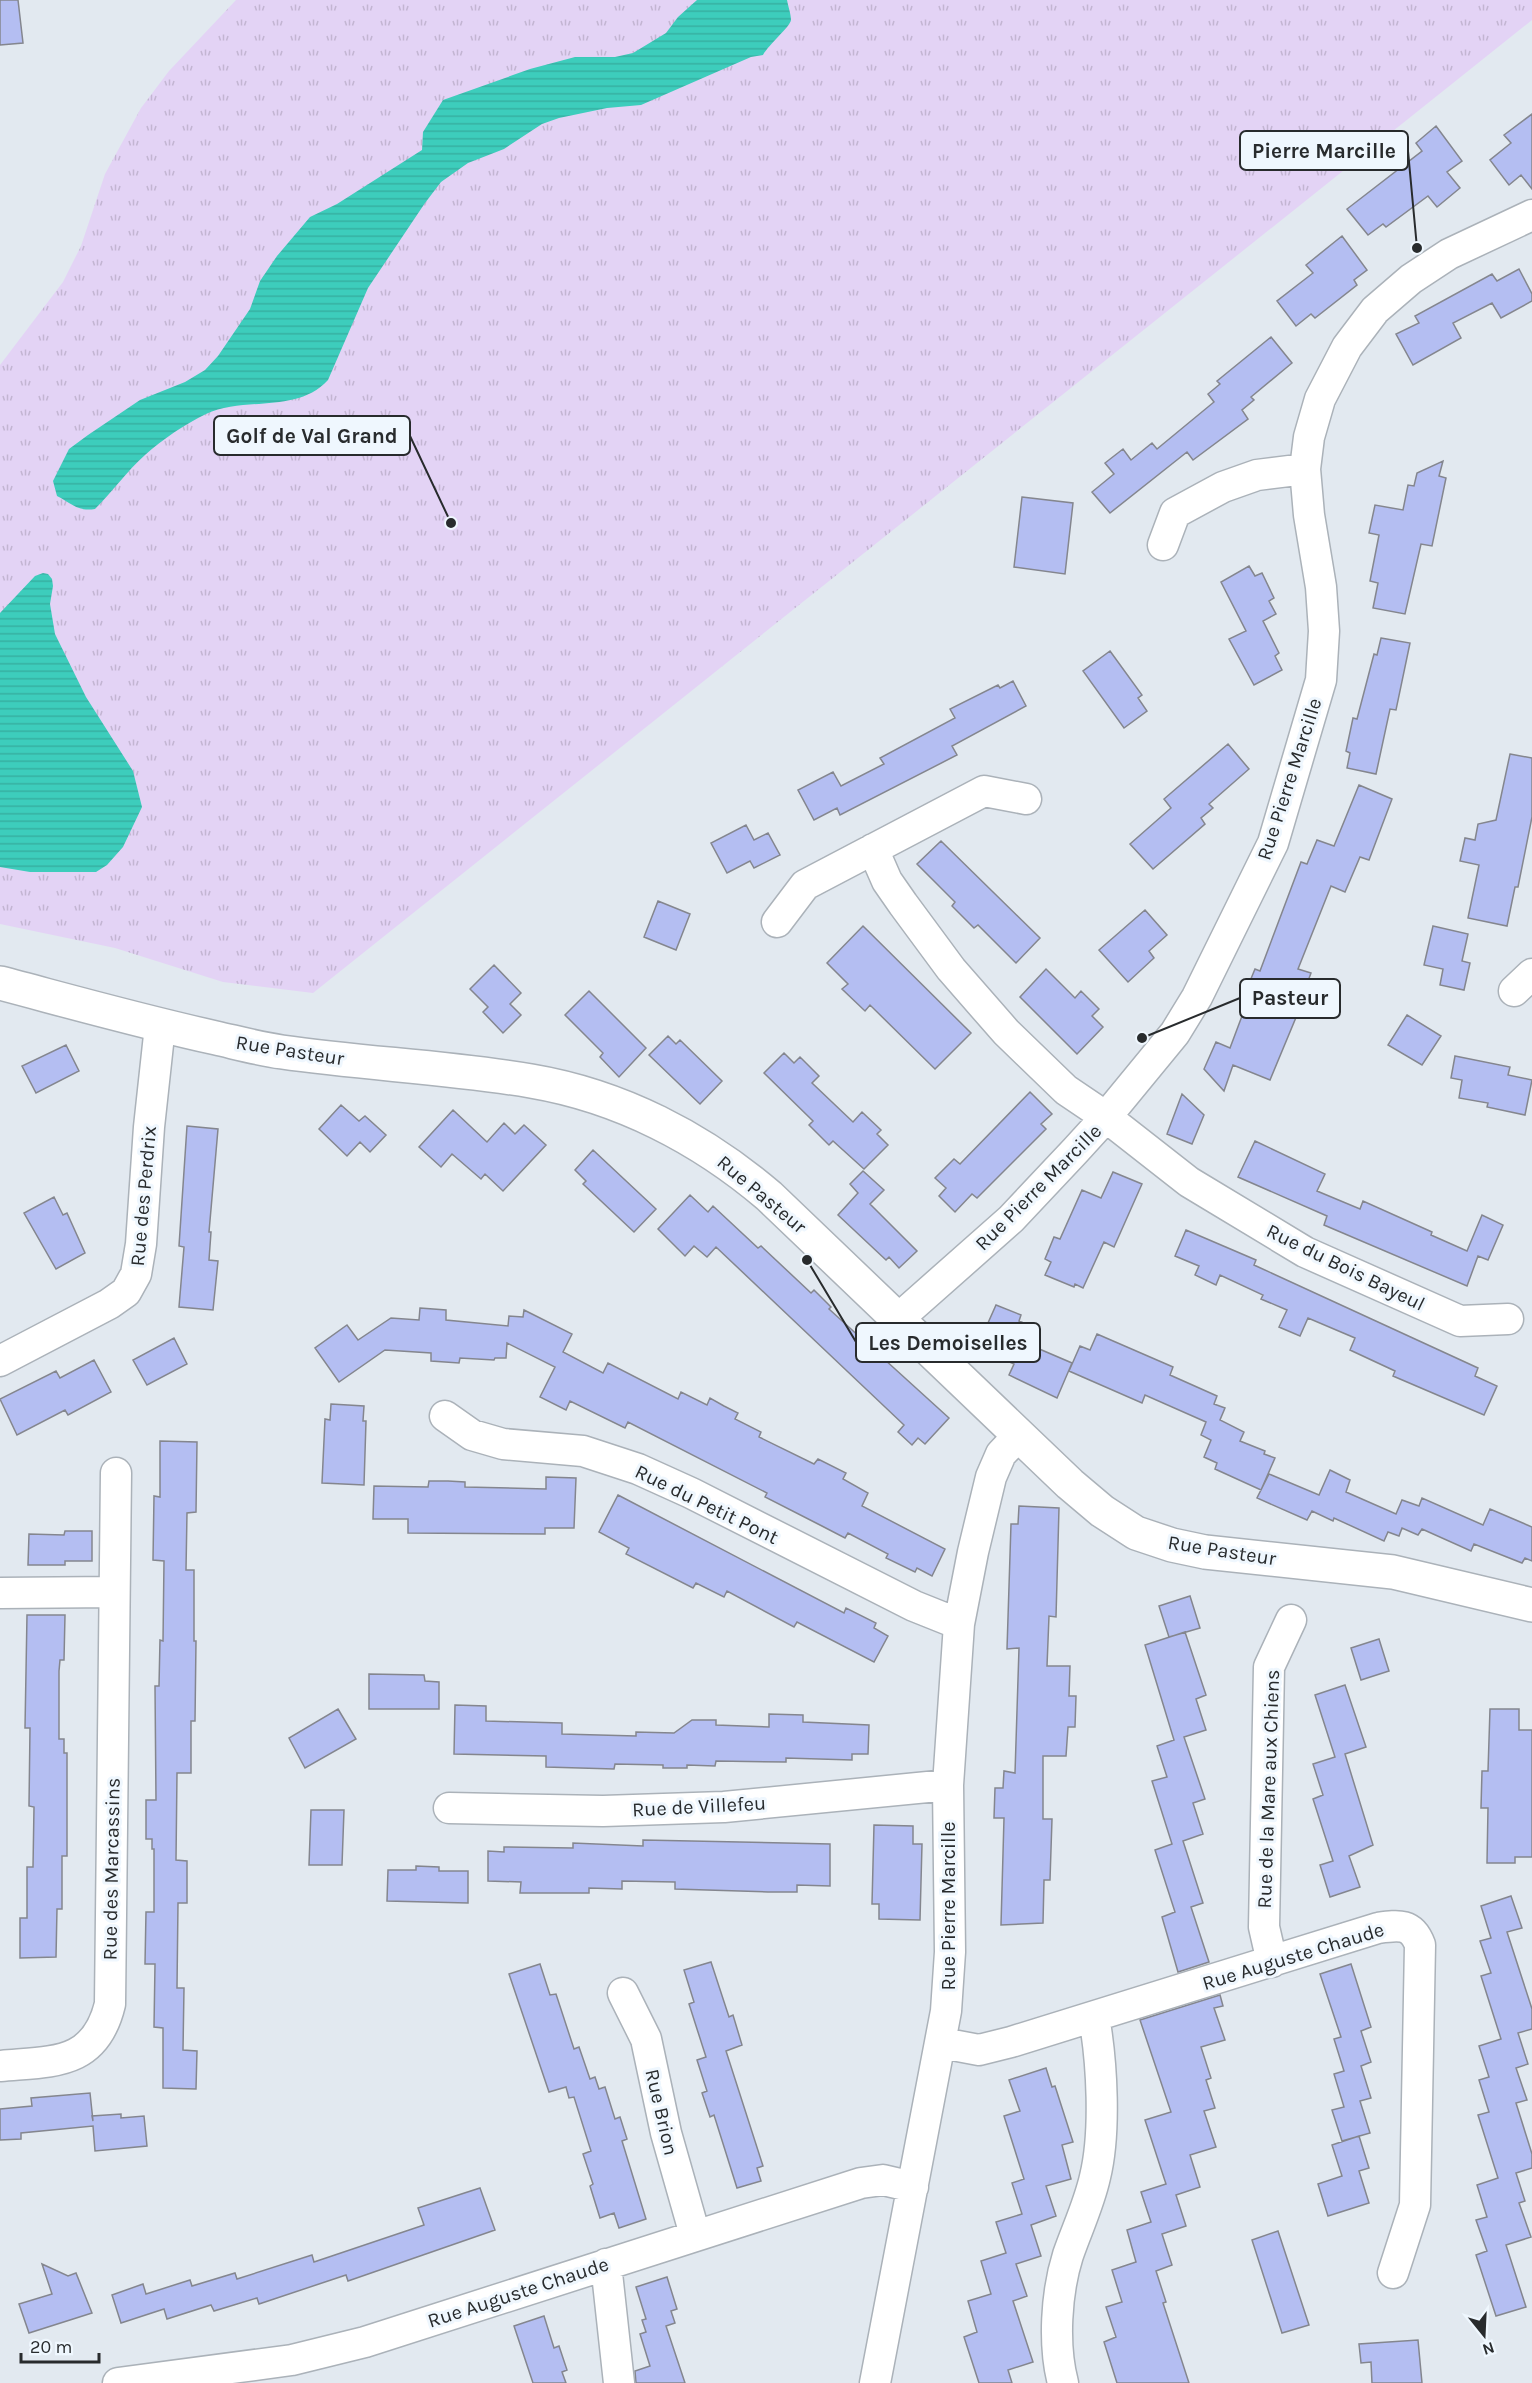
<svg xmlns="http://www.w3.org/2000/svg" width="1532" height="2383" viewBox="0 0 1532 2383" font-family="Karla,sans-serif">
  <style>
    .grass { fill: url(#grass-tufts) }
    .water { fill: url(#water-rules) }
    .building { fill: #b4bef2; stroke: #84868e; stroke-width: 1.5 }
    .lines { fill: none; stroke-linecap: round; stroke-linejoin: round }
    .minor-casing { stroke: #abb2b9; stroke-width: 33 }
    .tertiary-casing { stroke: #abb2b9; stroke-width: 36 }
    .minor { stroke: #fff; stroke-width: 30 }
    .tertiary { stroke: #fff; stroke-width: 33 }
    .labels { text-anchor: middle; stroke-width: 6; stroke-linejoin: round; paint-order: stroke }
    .street-label { font-size: 20px; fill: #282b2d; stroke: #eff7fe }
    .leader { fill: none; stroke: #282b2d; stroke-width: 2 }
    .callout-dot { fill: #282b2d; stroke: #eff7fe; stroke-width: 2 }
    .callout { fill: #eff7fe; stroke: #282b2d; stroke-width: 2 }
    .callout-label { font-size: 21px; text-anchor: middle; font-weight: bold; fill: #282b2d }
  </style>
  <defs>
    <pattern id="grass-tufts" width="24" height="20" patternUnits="userSpaceOnUse" patternTransform="scale(1.5)"><rect width="24" height="20" fill="#e3d3f5"/><path d="M3 7l-1-3M5 7V3M7 7l1-3M15 17l-1-3M17 17v-4M19 17l1-3" fill="none" stroke="#c3b5d2"/></pattern>
    <pattern id="water-rules" width="6" height="5" patternUnits="userSpaceOnUse" patternTransform="scale(1.5)"><rect width="6" height="5" fill="#3dcdbc"/><path d="M0 2.5h6" fill="none" stroke="#36b0a2"/></pattern>
  </defs>
  <rect width="100%" height="100%" fill="#e2e9f0"/>
  <path class="grass" d="M236,0H1532V20L313,993L223,982L115,948L0,924V365L63,282L81,246L105,174L141,108L169,71Z"/>
  <path class="water" d="M697,0H787C788,6 791,14 791,20C790,27 769,44 763,55L751,57L641,105L607,108L559,118L542,124L504,149L468,163L441,182L425,203L368,288L328,380C297,414 245,396 206,414C185,424 163,439 145,455C127,471 112,492 95,509C78,512 71,503 57,496L53,481L69,449L88,435L140,400L185,382L205,370L218,356L250,309L260,281L277,256L310,217L337,204L422,150L423,132L443,100L530,69L575,57H615L633,53L666,33L678,17Z
    M43,573L48,574L52,579L53,586L50,604L55,634L86,697L133,771L142,807L123,847L107,865L96,872H30L0,867V613L35,576Z"/>
  <path class="building" d="M0,0H18L23,43L0,45Z
    M1532,114V189L1521,175L1509,185L1490,160L1511,143L1504,135Z
    M1436,126L1462,161L1447,172L1460,188L1437,207L1428,196L1386,227L1383,224L1368,235L1347,209L1422,151L1416,143Z
    M1342,236L1367,270L1354,280L1357,285L1315,318L1311,314L1296,326L1277,301L1313,273L1306,265Z
    M1519,269L1532,294V301L1501,318L1492,303L1453,323L1461,338L1413,365L1396,334L1419,323L1415,316L1492,274L1497,281Z
    M1271,337L1292,363L1251,397L1254,400L1242,410L1248,419L1193,460L1187,452L1110,513L1092,492L1114,474L1105,463L1123,449L1131,460L1152,443L1157,449L1214,402L1208,394L1220,384L1217,381Z
    M1443,461L1439,476L1446,478L1432,546L1421,544L1405,614L1373,608L1378,583L1370,581L1379,535L1369,533L1375,505L1403,510L1408,485L1414,486L1417,473Z
    M1022,497L1073,503L1065,574L1014,567Z
    M1249,566L1255,576L1262,573L1274,598L1269,601L1276,614L1263,621L1279,653L1275,656L1282,670L1254,685L1229,639L1246,631L1221,582Z
    M1381,638L1410,643L1396,710L1390,709L1376,774L1347,768L1350,753L1346,751L1353,718L1357,719L1374,654L1377,655Z
    M1110,651L1142,695L1138,698L1147,711L1124,728L1083,671Z
    M1013,681L1026,706L952,746L957,755L840,815L837,808L814,820L798,790L833,772L841,786L884,764L880,758L955,718L950,709L998,685L1000,688Z
    M1228,744L1249,769L1209,804L1213,808L1201,818L1205,824L1153,869L1130,844L1171,808L1164,799Z
    M1510,754L1532,758V817L1518,887H1515L1507,926L1468,918L1479,865L1460,861L1465,838L1475,840L1478,824L1496,820Z
    M1359,785L1392,799L1369,860L1360,857L1345,892L1331,886L1298,969L1311,973L1305,989L1307,991L1270,1080L1233,1065L1224,1091L1204,1069L1216,1042L1230,1048L1248,1000L1243,998L1255,969L1260,971L1301,862L1307,864L1317,840L1334,846Z
    M746,825L754,840L768,833L780,855L754,868L750,861L727,873L711,843Z
    M941,841L1040,938L1016,963L978,925L974,928L952,906L955,902L917,864Z
    M658,901L690,914L676,950L644,937Z
    M1145,910L1167,935L1149,951L1154,958L1128,982L1099,950Z
    M863,926L971,1033L935,1069L870,1005L865,1011L842,989L848,984L827,963Z
    M1433,926L1468,934L1462,961L1470,963L1464,990L1440,985L1443,969L1424,965Z
    M494,965L521,993L510,1004L521,1015L503,1033L483,1012L488,1007L470,989Z
    M1046,969L1075,998L1081,991L1099,1009L1092,1016L1103,1027L1077,1054L1020,997Z
    M589,991L646,1048L619,1077L600,1057L603,1053L565,1015Z
    M1407,1015L1441,1036L1422,1065L1388,1045Z
    M668,1036L676,1044L680,1040L722,1081L700,1104L649,1055Z
    M66,1045L79,1071L36,1093L22,1066Z
    M784,1053L794,1063L800,1057L819,1076L812,1083L853,1122L862,1112L881,1130L877,1134L888,1145L864,1169L833,1141L829,1145L809,1125L813,1121L764,1073Z
    M1455,1056L1510,1067L1508,1075L1532,1080L1525,1115L1487,1107L1488,1103L1459,1098L1462,1080L1451,1078Z
    M1030,1092L1052,1114L1041,1124L1046,1129L977,1198L972,1194L955,1212L939,1196L946,1188L935,1178L954,1159L960,1164Z
    M1182,1094L1204,1115L1192,1144L1167,1134Z
    M341,1105L359,1121L365,1116L386,1135L370,1152L360,1142L347,1156L319,1129Z
    M453,1110L487,1142L504,1123L515,1134L524,1125L546,1145L503,1191L485,1174L481,1179L452,1154L441,1167L419,1147Z
    M187,1126L218,1129L209,1232H211L209,1260L218,1261L213,1310L179,1307L184,1247L179,1246Z
    M1255,1141L1325,1174L1317,1191L1360,1209L1363,1201L1432,1232L1431,1235L1467,1251L1482,1215L1503,1225L1488,1260L1478,1256L1467,1286L1324,1225L1327,1216L1238,1177Z
    M593,1150L656,1209L634,1232L583,1184L586,1181L575,1170Z
    M863,1171L884,1190L870,1204L917,1251L899,1268L889,1257L886,1260L838,1215L858,1193L850,1184Z
    M1113,1172L1142,1184L1114,1247L1104,1242L1083,1288L1075,1284L1074,1287L1045,1275L1051,1262L1045,1259L1054,1237L1060,1239L1082,1190L1101,1198Z
    M690,1195L708,1212L713,1206L758,1248L761,1246L811,1293L814,1290L831,1307L829,1309L949,1418L925,1444L918,1438L912,1445L898,1432L904,1425L716,1247L707,1257L694,1246L685,1256L658,1229Z
    M54,1197L63,1215L67,1213L85,1253L56,1269L24,1213Z
    M1186,1230L1256,1260L1254,1265L1478,1368L1475,1376L1497,1386L1484,1415L1393,1376L1395,1371L1350,1350L1355,1338L1308,1318L1300,1336L1279,1327L1287,1310L1261,1299L1263,1295L1220,1275L1216,1285L1195,1275L1199,1266L1175,1256Z
    M996,1305L1021,1315L1019,1321L1026,1324L1024,1330L1028,1331L1023,1342L1072,1363L1057,1398L1009,1375L1014,1364L1003,1359L1005,1353L980,1341Z
    M420,1308L446,1310V1320L508,1326L509,1316L523,1317L524,1310L572,1334L563,1352L603,1373L608,1363L678,1399L681,1392L707,1405L710,1398L724,1406L738,1413L735,1419L761,1432L759,1437L814,1464L818,1459L846,1473L843,1479L868,1493L862,1506L945,1549L932,1576L917,1568L915,1572L886,1558L888,1554L848,1533L845,1538L820,1525L765,1497L767,1493L628,1422L625,1428L570,1401L566,1410L540,1397L555,1367L507,1343L506,1358H495L494,1360L460,1358L459,1363L431,1361V1353L385,1350L339,1382L315,1348L347,1325L358,1340L391,1318L419,1320Z
    M1097,1334L1173,1367L1170,1375L1217,1396L1214,1404L1225,1408L1220,1420L1244,1432L1240,1441L1265,1451L1264,1454L1275,1458L1261,1490L1215,1469L1217,1463L1204,1457L1211,1440L1201,1435L1206,1422L1145,1395L1142,1403L1069,1371L1080,1346L1090,1350Z
    M174,1338L187,1364L147,1385L133,1360Z
    M94,1360L111,1392L68,1415L65,1410L17,1435L0,1399L56,1371L60,1378Z
    M331,1404L364,1406L363,1421H366L364,1485L322,1483L325,1419L330,1420Z
    M160,1441L197,1442L196,1512L187,1513L186,1570H194V1641H196L195,1721H191V1773H177L176,1860L187,1861V1903H178L177,1988H184L183,2050L197,2051L196,2089L163,2088V2028L154,2027L155,1964H145L146,1912H154V1849H152V1839H146V1800H156L155,1686H159L160,1640L163,1641L164,1561L153,1560L154,1496L160,1497Z
    M1330,1470L1350,1480L1346,1492L1396,1514L1402,1500L1419,1506L1422,1498L1483,1525L1490,1509L1532,1527V1561L1525,1558L1522,1563L1474,1544L1471,1551L1422,1529L1418,1535L1402,1528L1399,1536L1388,1532L1384,1541L1334,1518L1333,1521L1312,1511L1307,1520L1257,1498L1269,1474L1319,1495Z
    M546,1477L576,1478L574,1528H545V1534L408,1533V1519H373L374,1486L428,1487L429,1481H448L465,1482V1487L546,1489Z
    M618,1495L844,1613L846,1608L876,1623L874,1628L888,1636L874,1662L797,1622L794,1627L727,1591L724,1597L696,1583L693,1588L626,1554L629,1548L599,1532Z
    M1019,1506L1059,1508L1056,1617L1049,1616L1047,1666H1070L1069,1696H1076L1075,1727H1068L1066,1756H1043V1819H1052L1050,1880H1044L1043,1923L1001,1925L1004,1818H994L995,1788H1003L1004,1771L1015,1773L1019,1648L1007,1649L1011,1524H1018Z
    M65,1531H92V1561H65V1565H28L29,1534L64,1535Z
    M1190,1596L1200,1628L1169,1637L1159,1606Z
    M27,1615H65L64,1660H60L59,1671V1739H64V1753H67V1856H62V1909H57L56,1957L20,1958V1918H27V1867H33L34,1807L29,1806L30,1728H25Z
    M1185,1632L1206,1695L1196,1699L1206,1730L1184,1737L1205,1799L1193,1803L1203,1834L1183,1841L1203,1903L1191,1907L1209,1962L1178,1972L1162,1917L1175,1912L1155,1850L1172,1844L1152,1781L1167,1777L1157,1746L1174,1740L1145,1645Z
    M1379,1639L1389,1671L1361,1680L1351,1648Z
    M369,1674L424,1675L425,1681L439,1682V1709H369Z
    M1345,1685L1366,1747L1345,1754L1373,1845L1349,1856L1360,1887L1330,1897L1320,1865L1333,1861L1313,1799L1323,1795L1313,1764L1335,1757L1315,1695Z
    M455,1705L486,1706V1721L562,1723V1734L636,1736V1732L674,1733L692,1720H716V1725L769,1727V1714L803,1715V1722L869,1725L868,1754H852V1760L786,1758V1762L716,1761L715,1766L687,1765V1768H663V1765L615,1764L614,1769L546,1767V1756L454,1754Z
    M338,1709L356,1739L305,1768L289,1738Z
    M1490,1709H1519V1730H1532V1857H1515V1863H1487L1488,1808H1481L1482,1771H1488Z
    M311,1810H344L342,1865H309Z
    M874,1825L913,1826V1844H922L920,1920L879,1919V1904H872Z
    M643,1840L830,1844V1886L797,1885V1892H768L675,1889V1882L622,1881V1889L589,1888V1893H520L521,1882L488,1881V1851L504,1852V1847L573,1848V1843L643,1846Z
    M416,1866L439,1867V1871H468V1903L387,1901L388,1870H416Z
    M1511,1896L1522,1928L1507,1932L1532,2009V2029L1518,2033L1528,2064L1516,2068L1527,2100L1516,2103L1532,2154V2168L1516,2173L1525,2201L1519,2203L1531,2237L1506,2245L1526,2307L1496,2316L1476,2255L1487,2251L1476,2220L1487,2217L1477,2185L1498,2178L1478,2115L1489,2112L1479,2080L1489,2077L1479,2046L1501,2039L1481,1976L1491,1973L1480,1941L1491,1938L1481,1906Z
    M711,1962L729,2017L733,2015L742,2045L726,2051L763,2166L757,2168L761,2181L737,2188L714,2115L710,2117L702,2093L707,2091L697,2060L706,2057L689,2004L694,2002L684,1970Z
    M540,1964L550,1995L556,1994L574,2049L579,2047L590,2079L595,2077L599,2089L605,2087L615,2119L620,2117L627,2139L622,2141L646,2219L619,2228L614,2213L600,2218L590,2186L593,2184L583,2154L591,2151L574,2097L569,2098L566,2087L549,2092L509,1974Z
    M1351,1964L1371,2027L1361,2031L1371,2062L1361,2066L1371,2098L1360,2101L1370,2133L1342,2141L1332,2110L1344,2107L1334,2074L1344,2071L1334,2039L1341,2037L1320,1974Z
    M1220,1995L1223,2006L1214,2008L1225,2040L1201,2047L1211,2078L1206,2080L1215,2108L1204,2111L1216,2147L1190,2155L1200,2187L1176,2195L1186,2226L1162,2234L1172,2265L1156,2271L1166,2302L1163,2303L1189,2383H1117L1104,2342L1116,2337L1106,2307L1122,2302L1112,2270L1136,2262L1127,2230L1151,2222L1141,2192L1166,2184L1145,2120L1171,2112L1140,2020Z
    M1046,2068L1052,2087L1055,2086L1073,2142L1062,2145L1071,2179L1046,2186L1056,2216L1031,2225L1041,2256L1016,2264L1027,2296L1013,2301L1033,2362L1008,2370L1012,2383H979L964,2337L977,2332L968,2301L991,2294L981,2261L1006,2253L996,2222L1022,2214L1012,2183L1024,2179L1004,2116L1020,2111L1009,2080Z
    M90,2093L93,2121L92,2116L121,2114V2118L144,2116L147,2146L95,2151L93,2126L21,2133V2139L0,2140V2109L32,2106L31,2098Z
    M1359,2136L1369,2168L1359,2171L1369,2203L1328,2216L1318,2184L1342,2176L1332,2145Z
    M480,2188L495,2230L348,2281L346,2275L259,2304L257,2298L214,2311L211,2305L167,2319L164,2309L121,2323L112,2295L143,2284L146,2294L190,2280L192,2286L235,2273L237,2279L312,2255L314,2262L424,2225L418,2208Z
    M1278,2231L1309,2325L1282,2333L1252,2240Z
    M42,2264L68,2276L76,2273L92,2313L29,2333L19,2304L52,2294Z
    M667,2277L677,2309L671,2311L675,2323L666,2326L685,2383H636L635,2371L650,2366L640,2334L646,2332L642,2320L646,2319L636,2287Z
    M544,2316L554,2348L559,2346L567,2370L562,2372L566,2383H533L514,2326Z
    M1418,2340L1422,2383H1372L1371,2362L1361,2363L1359,2344Z"/>
  <g class="lines">
    <defs>
      <path id="minor" d="M1163,545L1175,513L1223,487L1257,475L1305,469
        M873,849L887,881L903,904L951,969L1006,1032L1066,1090L1106,1117L1189,1182L1305,1252L1460,1321L1508,1319
        M777,922L805,885L984,791L1026,799
        M1514,991L1532,974
        M898,1319L1011,1219L1075,1151L1106,1117L1175,1033L1197,997L1273,843L1321,680L1324,631L1321,587L1309,515L1305,469L1309,437L1320,399L1347,347L1375,310L1411,279L1449,254L1532,215
        M0,1361L109,1304L126,1292L136,1274L141,1244L149,1127L160,1026
        M445,1416L472,1435L503,1444L583,1451L638,1469L691,1493L914,1606L959,1624
        M0,1593L114,1592
        M449,1808L603,1811L724,1807L948,1785
        M1272,1962L1264,1927L1269,1667L1291,1620
        M623,1993L646,2039L666,2133L695,2235
        M942,2043L979,2050L1011,2042L1378,1928C1399,1925 1412,1923 1420,1945L1415,2205L1393,2273
        M0,2066C53,2061 95,2066 110,2004L116,1473
        M606,2264L619,2383
        M118,2383L292,2360L365,2342L861,2183L883,2180L913,2187
        M875,2383L946,2011L950,1952L948,1785L959,1624L973,1552L991,1477L1001,1454L1018,1436
        M1063,2383C1053,2345 1056,2293 1068,2255C1077,2229 1089,2204 1095,2177C1106,2132 1102,2062 1094,2017"/>
      <path id="tertiary" d="M0,983C72,1002 143,1022 216,1038C238,1043 260,1049 282,1052C365,1064 449,1067 531,1081C620,1096 701,1138 769,1196L1070,1484L1102,1511L1136,1533L1172,1545L1205,1552L1393,1572L1532,1605"/>
    </defs>
    <use href="#minor" class="minor-casing"/>
    <use href="#tertiary" class="tertiary-casing"/>
    <use href="#minor" class="minor"/>
    <use href="#tertiary" class="tertiary"/>
  </g>
  <g class="labels">
    <g class="street-label">
      <text transform="translate(1289 779) rotate(-72)" y="7">Rue Pierre Marcille</text>
      <text transform="translate(290 1050) rotate(9)" y="7">Rue Pasteur</text>
      <text transform="translate(1038 1187) rotate(-45)" y="7">Rue Pierre Marcille</text>
      <text transform="translate(762 1194) rotate(40)" y="7">Rue Pasteur</text>
      <text transform="translate(143 1196) rotate(-85)" y="7">Rue des Perdrix</text>
      <text transform="translate(1346 1267) rotate(26)" y="7">Rue du Bois Bayeul</text>
      <text transform="translate(707 1504) rotate(26)" y="7">Rue du Petit Pont</text>
      <text transform="translate(1222 1550) rotate(9)" y="7">Rue Pasteur</text>
      <text transform="translate(1268 1789) rotate(-88)" y="7">Rue de la Mare aux Chiens</text>
      <text transform="translate(699 1806) rotate(-3)" y="7">Rue de Villefeu</text>
      <text transform="translate(111 1869) rotate(-89)" y="7">Rue des Marcassins</text>
      <text transform="translate(948 1906) rotate(-90)" y="7">Rue Pierre Marcille</text>
      <text transform="translate(1293 1956) rotate(-17)" y="7">Rue Auguste Chaude</text>
      <text transform="translate(662 2112) rotate(77)" y="7">Rue Brion</text>
      <text transform="translate(518 2292) rotate(-18)" y="7">Rue Auguste Chaude</text>
    </g>
  </g>
  <path class="leader" d="M1417 248L1408 151M451 523L410 436M1142 1038L1240 998M807 1260L856 1342"/>
  <g class="callout-dot">
    <circle cx="1417" cy="248" r="6"/>
    <circle cx="451" cy="523" r="6"/>
    <circle cx="1142" cy="1038" r="6"/>
    <circle cx="807" cy="1260" r="6"/>
  </g>
  <g class="callout">
    <rect x="1240" y="131" width="168" height="39" rx="6"/>
    <rect x="214" y="416" width="196" height="39" rx="6"/>
    <rect x="1240" y="979" width="100" height="39" rx="6"/>
    <rect x="856" y="1323" width="184" height="39" rx="6"/>
  </g>
  <g class="callout-label">
    <text x="1324" y="158">Pierre Marcille</text>
    <text x="312" y="443">Golf de Val Grand</text>
    <text x="1290" y="1005">Pasteur</text>
    <text x="948" y="1350">Les Demoiselles</text>
  </g>
  <g transform="translate(1484 2335) rotate(162)" stroke="#eff7fe" stroke-width="4.5" paint-order="stroke">
  <path d="M0-4.5L10 22L0 15L-10 22Z" fill="#282b2d"/>
  <text y="-9" font-size="16" font-weight="bold" text-anchor="middle" fill="#282b2d">N</text>
  </g>
  <path d="M21 2353v9h78v-9" fill="none" stroke="#282b2d" stroke-width="3"/>
  <text x="30" y="2353" font-size="18" fill="#282b2d" stroke="#eff7fe" stroke-width="4.5" paint-order="stroke">20 m</text>
</svg>
